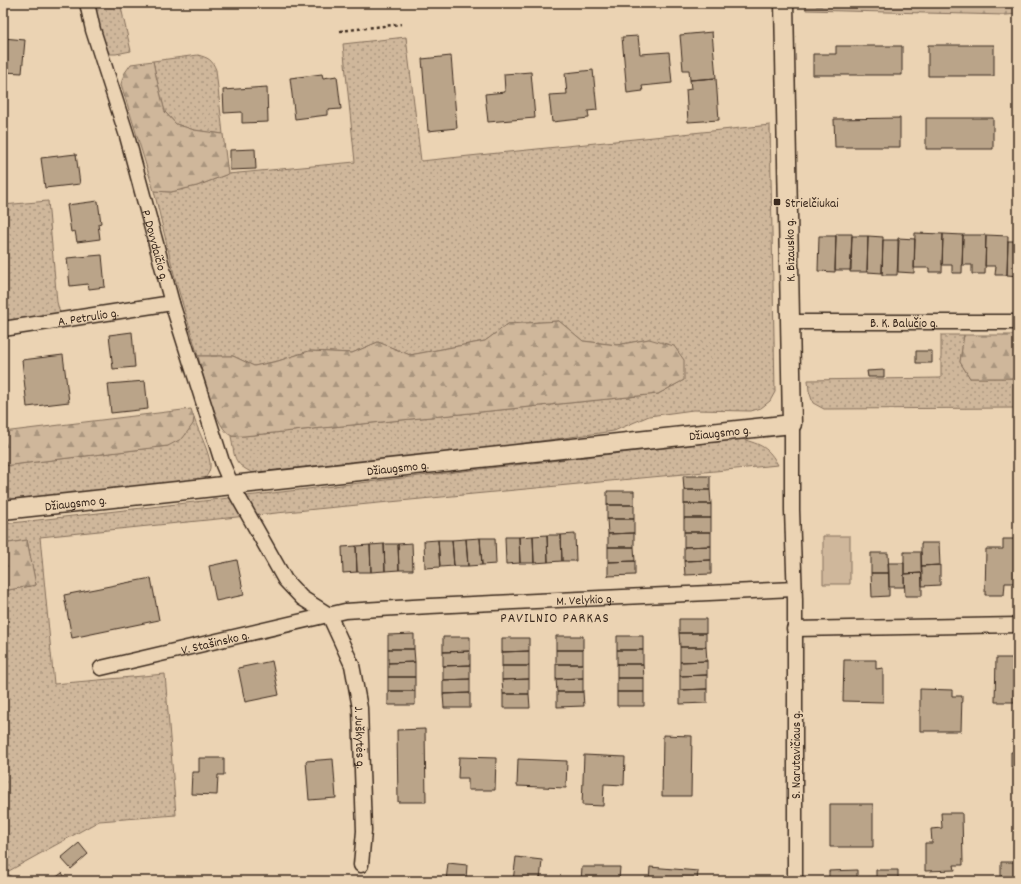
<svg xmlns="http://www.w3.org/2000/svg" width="1021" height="884" viewBox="0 0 1021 884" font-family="Dekko,sans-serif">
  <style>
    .grass { fill: url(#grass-dots); stroke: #85705c }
    .forest { fill: url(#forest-firs); stroke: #85705c }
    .garden { fill: #cfb79b; stroke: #85705c }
    .building { fill: #baa489; stroke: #3b2a1e }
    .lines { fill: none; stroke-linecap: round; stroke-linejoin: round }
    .minor-casing { stroke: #3b2a1e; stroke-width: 17 }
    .tertiary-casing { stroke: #3b2a1e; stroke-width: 21 }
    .path { stroke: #3b2a1e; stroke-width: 2.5; stroke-dasharray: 3 3; stroke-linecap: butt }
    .minor { stroke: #ebd3b3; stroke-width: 14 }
    .tertiary { stroke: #ebd3b3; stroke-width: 18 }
    .poi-dot { fill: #3b2a1e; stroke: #ebd3b3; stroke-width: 1.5 }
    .labels { text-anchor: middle; stroke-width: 4; stroke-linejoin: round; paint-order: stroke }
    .poi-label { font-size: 13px; fill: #3b2a1e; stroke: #ebd3b3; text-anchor: start }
    .street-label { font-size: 13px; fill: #3b2a1e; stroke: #ebd3b3 }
    .neighbourhood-label { font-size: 14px; letter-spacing: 1px; fill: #3b2a1e; stroke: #ebd3b3 }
  </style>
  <defs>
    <pattern id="grass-dots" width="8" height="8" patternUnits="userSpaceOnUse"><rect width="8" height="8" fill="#cfb79b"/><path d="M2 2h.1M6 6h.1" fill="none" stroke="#a9957e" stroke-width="1.8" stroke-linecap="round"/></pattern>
    <pattern id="forest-firs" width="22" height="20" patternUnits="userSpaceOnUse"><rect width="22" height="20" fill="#cfb79b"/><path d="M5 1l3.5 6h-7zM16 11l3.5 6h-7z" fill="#a9957e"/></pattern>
  </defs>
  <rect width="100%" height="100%" fill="#ebd3b3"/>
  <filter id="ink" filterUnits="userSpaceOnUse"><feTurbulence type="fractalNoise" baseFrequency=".025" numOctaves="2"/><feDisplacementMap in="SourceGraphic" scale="8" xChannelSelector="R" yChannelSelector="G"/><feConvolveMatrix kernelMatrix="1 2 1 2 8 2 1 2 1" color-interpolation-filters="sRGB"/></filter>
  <g filter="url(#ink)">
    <path class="grass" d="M93,3H120L131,51L116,54H110L106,48Z
      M406,37L421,161L770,125L775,392L770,401L761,408L751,411L693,410L649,416L614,431L490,448L253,473C232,463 235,457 231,436H244L658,394L684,380L649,339L617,345L583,341L559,321L508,324L485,341L410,355L378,342L352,353L309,351L278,361L254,366L233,356H198L175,278L154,191L171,192L197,186L228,174L355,162L343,44Z
      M198,55C208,58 212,59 216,70L223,134L194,130L176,124L165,112L156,76L153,61Z
      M48,201L57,302L60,313L3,322V205Z
      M941,335H964L960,362L970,378H1018V408L824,409L813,403L809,391L808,380L941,378Z
      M194,418C198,431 212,456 210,468C209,473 207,476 204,479L3,500V466L168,446L193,424Z
      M742,439C762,445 768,447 778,465L316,509L40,537L54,684L165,674L176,815L99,821L7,872L14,881H3V591L36,585L27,540L3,544V524Z"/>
    <path class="forest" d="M806,3H1018V14L1006,15L806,10Z
      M153,61L156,76L165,112L176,124L194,130L223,134L228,174L197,186L171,192L154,191L121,84L124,74L131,64Z
      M559,321L583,341L617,345L649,339L674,346L684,360V380L658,394L244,436C240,436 235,437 232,436C216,431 202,372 198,356H233L254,366L278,361L309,351L352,353L378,342L410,355L485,341L508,324Z
      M964,335H1018V378H970L960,362Z
      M191,409L194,418L193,424L183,438L168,446L3,466V432Z
      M27,540L36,585L3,591V544Z"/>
    <path class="garden" d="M823,536H850V584H823Z"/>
    <path class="building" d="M712,32L716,78L690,80L689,70H683L680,35Z
      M638,36L640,54L669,52L672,83L642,86L643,91L627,93L622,37Z
      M3,38L25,40L22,73L3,72Z
      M1018,42V71H1016Z
      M928,45H994V76H928Z
      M836,46H902V75H813V54H836Z
      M451,56L457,128L428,131L422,59Z
      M593,70L597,110L588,111L589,118L552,122L549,95L567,94L565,73Z
      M531,72L535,118L488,122L485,94L505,92L504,74Z
      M322,74L323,78L337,76L341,109L327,110V115L295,119L290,78Z
      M716,78L719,120L688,122L686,90L691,89L690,80Z
      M267,87L268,122L242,123V112L224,113L223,90Z
      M900,118V147H835L834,119Z
      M926,118H993V149H926Z
      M255,149L256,169L230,170V150Z
      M76,154L80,184L45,188L41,158Z
      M98,201L101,223L98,224L100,239L77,242L75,231L71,232L67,205Z
      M915,233L943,234L942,272H929V268H914Z
      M836,234H852L851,270H835Z
      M943,234L963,235L962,273H952V265H942Z
      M963,235H986L985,274H972V265H962Z
      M986,235L1008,236L1007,275H995L996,266H985Z
      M819,236H836L835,272L818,271Z
      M852,236H868L867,272H850Z
      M868,236L883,237L882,273L867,272Z
      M898,238L915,239L914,273L898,272Z
      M883,240H899L897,275H882Z
      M1008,241H1018V276L1007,275Z
      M102,255L105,287L89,289L88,284L70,286L67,258Z
      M132,332L135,367L113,369L109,335Z
      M916,351H932V363H916Z
      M63,355L69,402L27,407L22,360Z
      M884,370V377H868L867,371Z
      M145,381L148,409L111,413L108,384Z
      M683,476H710V490H684Z
      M684,490H710L711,504H684Z
      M607,491H634V505H607Z
      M684,504H711V518H684Z
      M607,505H634V519H607Z
      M684,518H711V532H684Z
      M607,519H634V533L608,534Z
      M684,532H711V546L684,547Z
      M634,533V547H608V534Z
      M575,534L576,561H562L561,535Z
      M547,535L548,562L534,563L533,536Z
      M547,535H561L562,561L548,562Z
      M533,536L534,563H520L519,537Z
      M505,537H519L520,563L506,564Z
      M480,538L482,565L468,566L466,539Z
      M480,538H495L496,564L482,565Z
      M466,539L468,566H454L452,540Z
      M1003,539H1018V583H1005L1004,595H985L986,549H1003Z
      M438,540L440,567L425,568L424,541Z
      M438,540H452L454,566L440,567Z
      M412,543L413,570H399L398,544Z
      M921,543H939L940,565L921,566Z
      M384,544L385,571L371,572L370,545Z
      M384,544H398L399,570L385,571Z
      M370,545L371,572H357L356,546Z
      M356,546L357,572L343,573L342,547Z
      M711,546V560L684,561V547Z
      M608,547H634L635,561L608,562Z
      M904,552H921L922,573L904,574Z
      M871,553H888L889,573H871Z
      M237,560L244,595L216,601L209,566Z
      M711,560V574L685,575L684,561Z
      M635,561V575L608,576V562Z
      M888,563H904V587H889Z
      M940,565V585L922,586L921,566Z
      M871,573H889V596L872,597Z
      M922,573V596H905L904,574Z
      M151,578L159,620L72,638L64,595Z
      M679,619H706V633H679Z
      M679,633H706V647H680Z
      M414,634V649H388V635Z
      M556,636H583V650H556Z
      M617,636H643V650H617Z
      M443,637H470V651L443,652Z
      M502,638H529V651L502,652Z
      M680,647H706L707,661L680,662Z
      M388,649H414L415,662L388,663Z
      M556,650H583V664H556Z
      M617,650H643V664H617Z
      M470,651V665L443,666V652Z
      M529,651V666H502V652Z
      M996,658H1018V702H995Z
      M844,660H876V669L883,668V702L843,701Z
      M272,661L279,695L245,702L238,668Z
      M707,661V675L680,676V662Z
      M415,662V677H388V663Z
      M556,664H583V678L556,679Z
      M617,664H643L644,678H617Z
      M470,665V679L443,680V666Z
      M502,666H529V679L502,680Z
      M707,675V689L680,690V676Z
      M388,677H415V691H388Z
      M583,678V692H557L556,679Z
      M617,678H644V692H617Z
      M470,679V693L443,694V680Z
      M529,679V694H503L502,680Z
      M707,689V703L680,704V690Z
      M920,689L952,690V696H962L961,731H920Z
      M388,691H415V705H388Z
      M557,692H583L584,706L557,707Z
      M617,692H644V706H617Z
      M470,693V708H444L443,694Z
      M503,694H529L530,708H503Z
      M425,729L426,802H398L397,730Z
      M663,735L692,736L691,796H662Z
      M1011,752H1018V767H1011Z
      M584,755L625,757L624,785L604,784L603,806L582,805Z
      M459,757L496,758L495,790H468V778H458Z
      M199,758H224V775H218L217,795L191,794L192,772H199Z
      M333,759L336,798L309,800L306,761Z
      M518,759L567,761L566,788L517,786Z
      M830,804H873V847H830Z
      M941,813H962L963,865H954L955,870L925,871V843H932L931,829L942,828Z
      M79,843L88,854L71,869L61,858Z
      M1017,855H1018V881H1001V862H1017Z
      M516,857L542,860L540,881H513Z
      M448,863L467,865L466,879L481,881H446Z
      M582,867H620L619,881H581Z
      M650,867L698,871L697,881H649Z
      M857,870V878L876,877V870H898V881H829V871Z
      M62,873L68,881H51Z"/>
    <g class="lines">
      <defs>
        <g id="minor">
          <path id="s1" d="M87,3L93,30L127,136L172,303L223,465L232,486L285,580L302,598L329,615"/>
          <path id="s2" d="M790,322H1018"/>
          <path id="s3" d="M3,329L172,303"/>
          <path d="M792,424V510L795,600V881"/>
          <path id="s4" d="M329,615L352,665L360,708L364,831L361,865"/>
          <path d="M794,629L1018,625"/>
          <path id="s5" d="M101,668L345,611L430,606L794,589"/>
        </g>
        <g id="tertiary">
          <path id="s6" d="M3,510L792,424L784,3"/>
        </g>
      </defs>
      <use href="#minor" class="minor-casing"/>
      <use href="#tertiary" class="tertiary-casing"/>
      <path class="path" d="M340,31L401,24"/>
      <use href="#minor" class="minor"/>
      <use href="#tertiary" class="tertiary"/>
    </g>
  </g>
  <rect class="poi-dot" x="773" y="198" width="8" height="8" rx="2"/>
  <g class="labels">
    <g class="poi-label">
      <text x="785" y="207">Strielčiukai</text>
    </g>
    <g class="street-label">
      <text dy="5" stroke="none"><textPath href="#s1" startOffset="252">P. Dovydaičio g.</textPath></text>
      <text transform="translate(789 250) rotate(-91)" y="5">K. Bizausko g.</text>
      <text dy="5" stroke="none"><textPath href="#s3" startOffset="86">A. Petrulio g.</textPath></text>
      <text dy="5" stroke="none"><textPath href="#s2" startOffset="114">B. K. Balučio g.</textPath></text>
      <text dy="5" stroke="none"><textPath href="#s6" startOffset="721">Džiaugsmo g.</textPath></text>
      <text dy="5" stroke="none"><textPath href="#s6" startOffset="397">Džiaugsmo g.</textPath></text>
      <text dy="5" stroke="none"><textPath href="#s6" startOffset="73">Džiaugsmo g.</textPath></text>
      <text dy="5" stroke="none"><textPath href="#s5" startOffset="491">M. Velykio g.</textPath></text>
      <text dy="5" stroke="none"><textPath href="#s5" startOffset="117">V. Stašinsko g.</textPath></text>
      <text dy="5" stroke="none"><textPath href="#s4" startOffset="128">J. Juškytės g.</textPath></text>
      <text transform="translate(795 755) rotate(-90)" y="5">S. Narutavičiaus g.</text>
    </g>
    <g class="neighbourhood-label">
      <text x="555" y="622">PAVILNIO PARKAS</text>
    </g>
  </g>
  <rect width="1021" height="884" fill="none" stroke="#ebd3b3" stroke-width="16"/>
  <rect x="8" y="8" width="1005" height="868" fill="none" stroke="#3b2a1e" stroke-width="1.5" filter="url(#ink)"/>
</svg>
